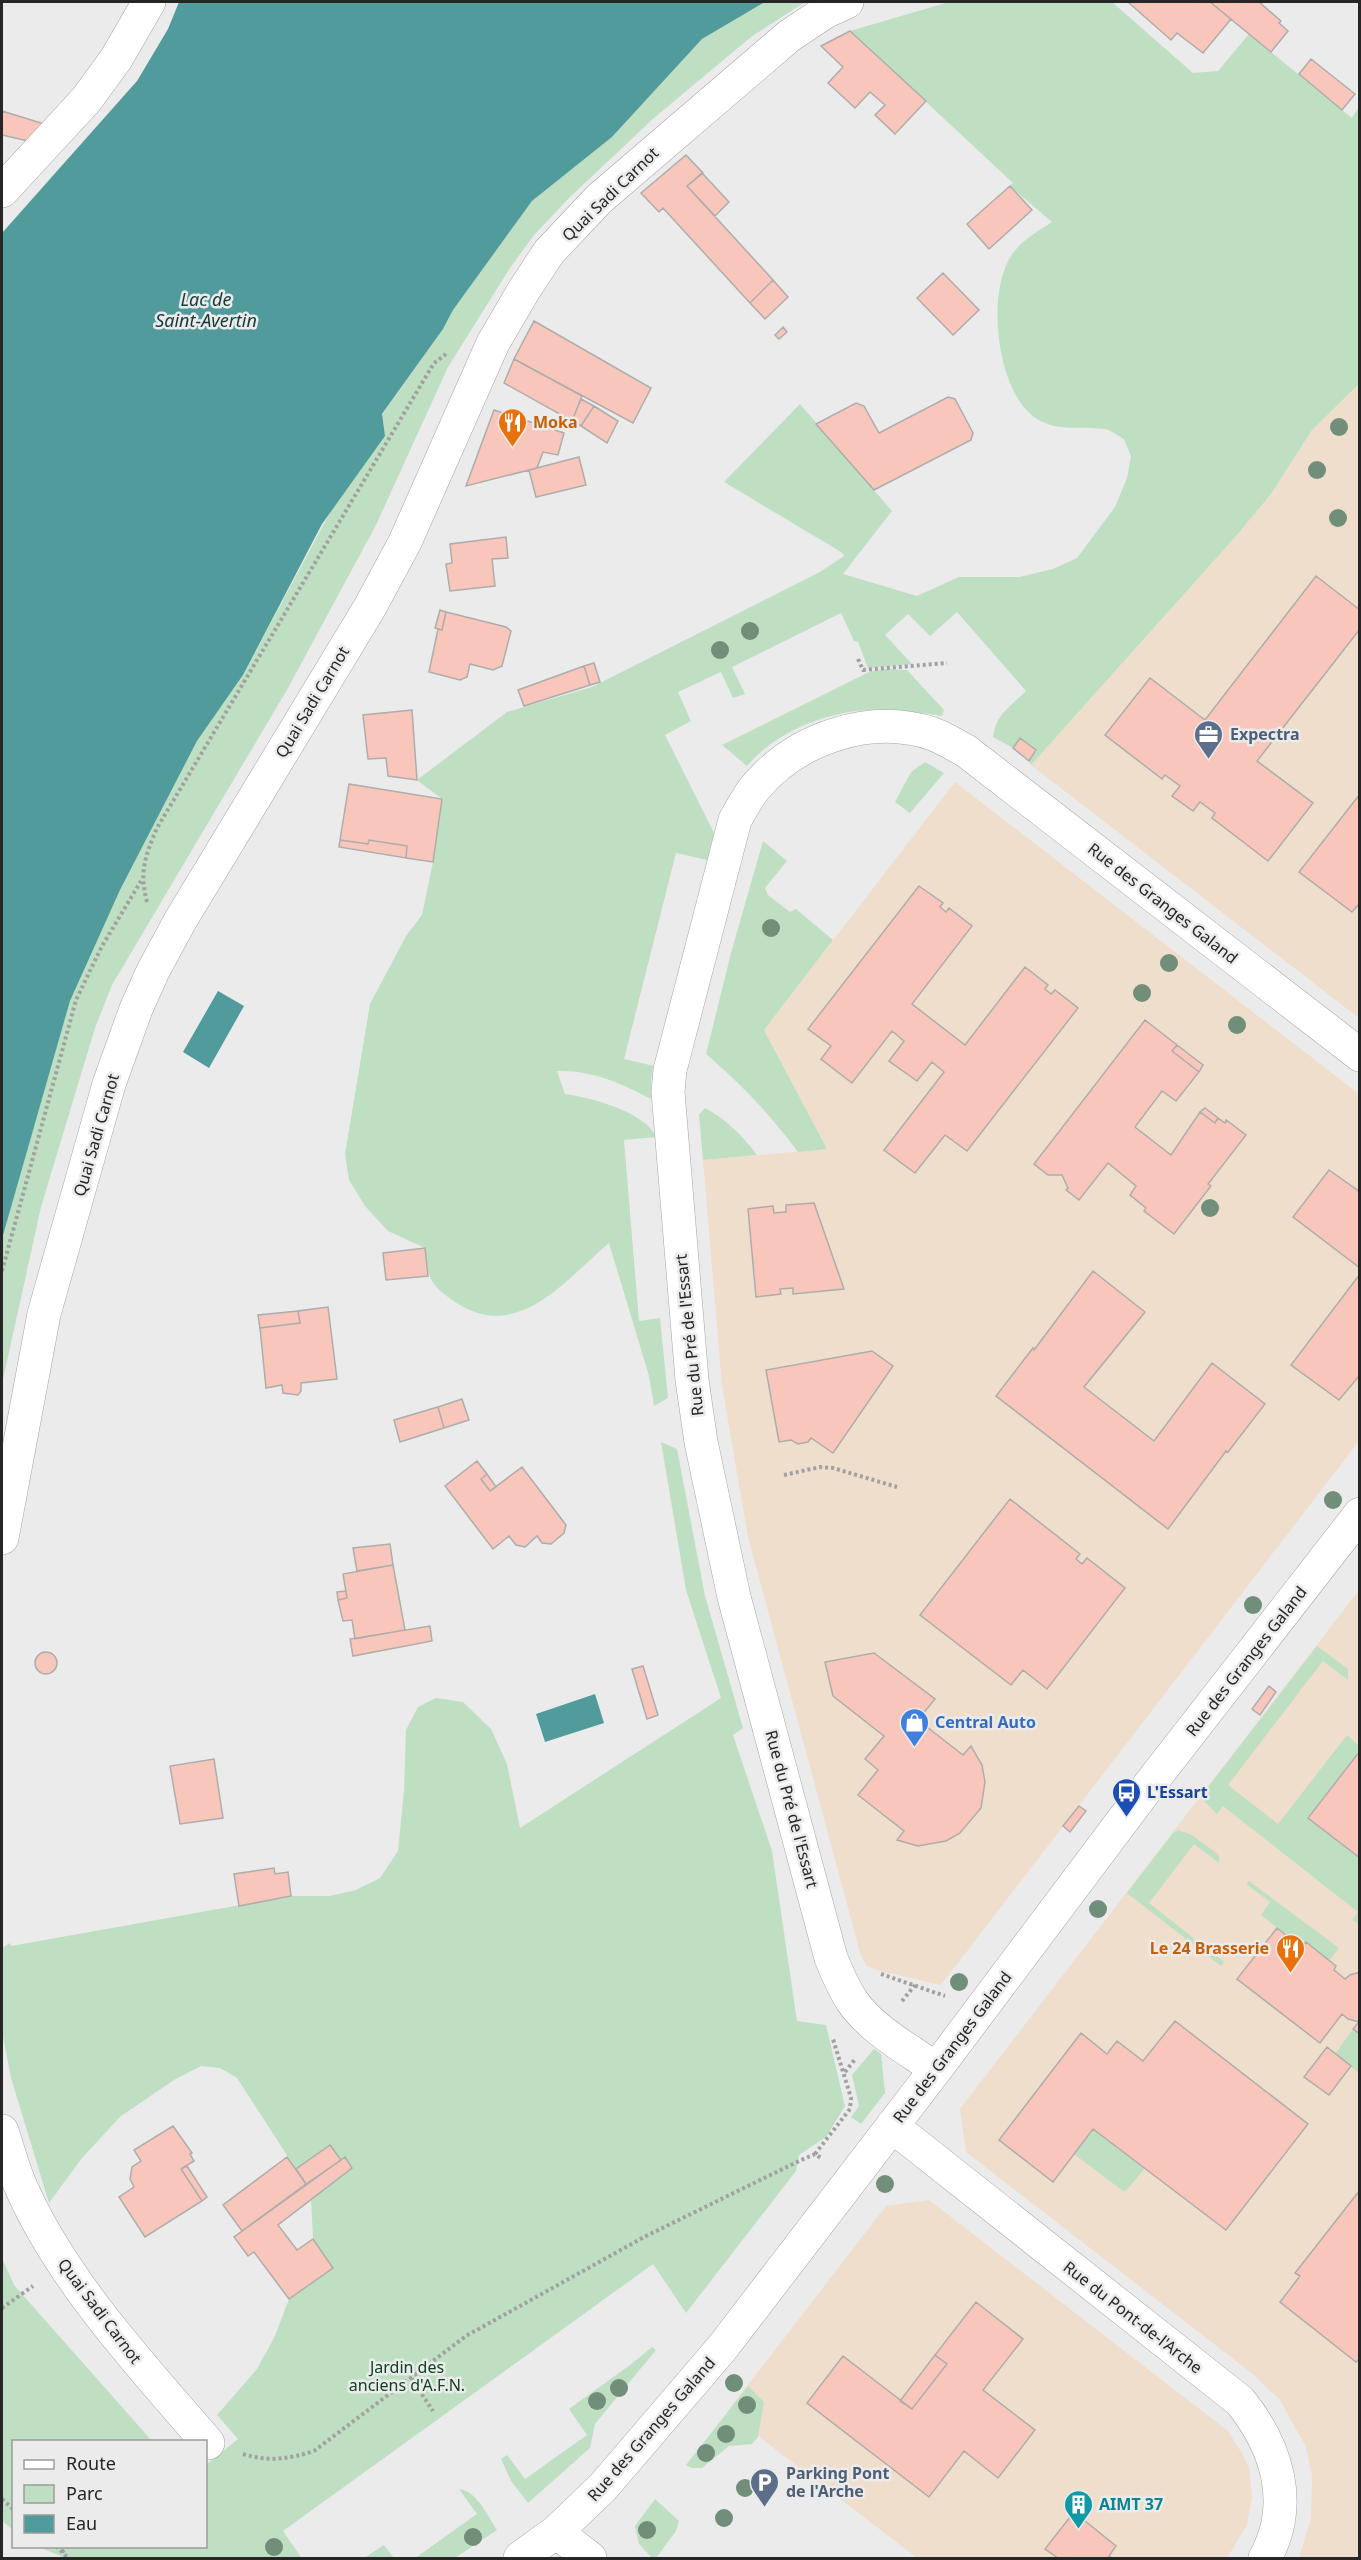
<svg xmlns="http://www.w3.org/2000/svg" width="1361" height="2560" viewBox="0 0 1361 2560" font-family="'Noto Sans',sans-serif">
  <style>
    .commercial { fill: #efdecc }
    .green { fill: #bfdfc3 }
    .water { fill: #519b9c }
    .building { fill: #f8c6ba; stroke: #aeadac; stroke-width: 1.5 }
    .lines { fill: none; stroke-linecap: round; stroke-linejoin: round }
    .minor-casing { stroke: #a5a5a6; stroke-width: 34 }
    .path { stroke: #a1a1a2; stroke-width: 4; stroke-dasharray: 3 3; stroke-linecap: butt }
    .minor { stroke: #fff; stroke-width: 33 }
    .tree { fill: #718e7b }
    .labels { text-anchor: middle; stroke-width: 5; stroke-linejoin: round; paint-order: stroke }
    .street-label { font-size: 16px; fill: #262626; stroke: #ebebec }
    .food-label { font-size: 16px; font-weight: bold; fill: #c56008; stroke: #ebebec; text-anchor: start }
    .service-label { font-size: 16px; font-weight: bold; fill: #4e5e75; stroke: #ebebec; text-anchor: start }
    .shop-label { font-size: 16px; font-weight: bold; fill: #366cbe; stroke: #ebebec; text-anchor: start }
    .transit-label { font-size: 16px; font-weight: bold; fill: #164399; stroke: #ebebec; text-anchor: start }
    .park-label { font-size: 16px; fill: #0e421e; stroke: #ebebec }
    .culture-label { font-size: 16px; font-weight: bold; fill: #0d838f; stroke: #ebebec; text-anchor: start }
    .water-label { font-size: 18px; font-style: italic; fill: #15393a; stroke: #ebebec }
  </style>
  <rect width="100%" height="100%" fill="#ebebec"/>
  <path class="commercial" d="M1359,384V1018L1031,765L1237,535L1271,494L1312,430Z
    M955,782L1359,1094V1441L941,1985L876,1970L866,1965L861,1956L748,1537L722,1386L703,1160L827,1149L764,1030Z
    M1359,1590V2558H1299L1311,2518L1312,2476L1306,2447L1280,2400L1254,2375L966,2152L960,2109Z
    M929,2200L1228,2431L1243,2455L1249,2468L1252,2497L1247,2525L1227,2558H917L727,2412L886,2206Z"/>
  <path class="green" d="M765,2H805L751,37L654,118L571,196L534,235L510,268L448,367L376,525L288,688L112,985L95,1028L41,1207L2,1384V1239L70,1001L120,890L197,741L243,675L382,415L443,329L453,310L532,201L612,137L702,39Z
    M949,2H1112L1193,73L1218,71L1249,34L1352,118L1359,107V384L1312,430L1271,494L1237,535L1031,765L1029,761L1036,750L1021,739L1013,748L993,737C996,714 1011,706 1026,691L957,612L930,636L908,614L885,635L912,664L868,668L858,642L854,641L841,613L732,667L745,694L733,698L721,672L678,692L691,721L665,735L714,833L707,860L676,853L624,1059L654,1066L651,1079V1099C621,1083 592,1070 557,1071L565,1094C589,1097 646,1112 656,1137L624,1140L639,1321L660,1318L668,1398L654,1406L649,1376L609,1243C566,1279 518,1344 455,1302C429,1284 428,1278 425,1248L388,1231L365,1206L349,1180L345,1154L370,1004L406,936L422,915L433,862L442,799L417,780L507,712L592,687L820,572L844,556L841,552L724,482L800,404L892,511L843,574L917,596L959,577H1019L1053,569L1077,558L1115,507L1127,478L1131,456L1124,439C1118,436 1111,430 1104,429C1081,426 1058,432 1037,419C996,393 985,290 1013,253C1023,239 1039,231 1052,222L1010,186L1013,183L850,31Z
    M885,669L907,670L944,710L942,716C927,714 911,711 895,710C842,706 782,725 747,766L722,745L869,672Z
    M925,762L944,773L910,813L895,802L911,772Z
    M763,841L787,861L765,888L768,895L790,912L796,909L833,940L764,1030L827,1149L798,1152C770,1114 742,1085 706,1054L731,953Z
    M705,1108C726,1119 743,1136 757,1155L703,1160L699,1115Z
    M661,1442L677,1449L705,1596L743,1728L733,1735L772,1851L797,2021L826,2025L845,2106L826,2137L799,2155L796,2171L686,2313L653,2264L283,2531L301,2557L299,2558H65L39,2547L206,2546V2465L238,2439L217,2415L257,2369L274,2338L289,2299L333,2268L313,2239L311,2197L345,2157L341,2160L330,2145L296,2169L237,2078L220,2068L201,2066L174,2080L121,2116L82,2158L49,2203L11,2078L2,2031V1948L10,1943L11,1946L291,1896H330L356,1890L380,1878L398,1851L404,1791L406,1730L418,1707L436,1698L463,1702L491,1729L507,1764L520,1828L721,1698L686,1590Z
    M1317,1646L1348,1669V1680L1323,1661L1228,1785L1278,1824L1347,1735L1359,1746V1751L1308,1818L1359,1858V1924L1352,1920L1358,1912L1223,1806L1217,1814L1203,1800L1205,1791Z
    M1178,1830L1192,1835L1219,1855V1863L1194,1844L1149,1903L1224,1962L1221,1966L1127,1893L1173,1833Z
    M1249,1881L1339,1948L1329,1961L1306,1943L1302,1948L1261,1915L1270,1902L1246,1884Z
    M1353,2029L1359,2034V2073L1335,2054Z
    M874,2049L881,2054L885,2093L861,2124L851,2117L859,2106L852,2075Z
    M1093,2129L1145,2168L1127,2190L1123,2191L1074,2154Z
    M2,2258L14,2285L152,2441L14,2442L13,2530L2,2521Z
    M652,2347L656,2350L595,2424L590,2448L528,2503L511,2481L501,2459L507,2455L525,2479L587,2435L569,2409L630,2365Z
    M748,2386L764,2402L758,2437L752,2444L729,2446L702,2468H691L686,2465Z
    M459,2489C477,2491 488,2516 497,2530L455,2558H415L477,2514Z
    M655,2499L679,2521L676,2531L656,2558H652L639,2544L635,2526Z
    M384,2545L394,2558H364Z"/>
  <path class="water" d="M179,2H765L702,39L612,137L532,201L453,310L443,329L382,414L385,436L322,524L243,675L197,741L120,890L70,1001L2,1239V233L137,81L168,29Z
    M218,991L244,1006L209,1068L183,1052Z
    M595,1694L604,1723L545,1742L536,1714Z"/>
  <path class="building" d="M1128,2H1210L1231,19L1203,53L1177,33L1171,40Z
    M1210,2H1259L1281,21L1279,23L1288,31L1271,52Z
    M850,31L926,101L895,134L875,115L885,105L870,92L855,108L828,83L843,67L821,46Z
    M1311,59L1355,94L1342,110L1299,74Z
    M2,111L51,126L32,142L2,135Z
    M686,155L703,173L687,186L773,280L750,303L663,208L659,212L641,193Z
    M702,173L729,202L715,216L687,186Z
    M1010,186L1032,210L989,249L967,224Z
    M943,273L979,310L953,335L917,298Z
    M773,280L788,297L765,319L750,303Z
    M534,321L651,388L633,423L514,359Z
    M783,327L787,332L779,339L775,335Z
    M514,359L582,396L572,421L504,383Z
    M948,397L955,399L973,433L971,440L874,490L816,424L856,403L864,406L879,433Z
    M581,399L594,406L581,426L572,421Z
    M594,406L618,421L607,443L581,426Z
    M494,410L564,433L558,455L543,452L537,468L466,486Z
    M579,457L586,485L536,497L529,470Z
    M506,537L508,558L492,559L495,586L450,591L446,564L452,563L450,544Z
    M1316,576L1360,610V629L1257,761L1313,803L1268,861L1212,818L1215,813L1200,802L1193,811L1172,796L1180,786L1165,775L1162,779L1105,735L1150,678L1205,720Z
    M440,610L446,612L442,630L435,628Z
    M446,612L506,627L511,631L502,666L493,670L470,664L467,677L460,680L429,672L438,629L442,630Z
    M594,663L600,682L590,685L584,666Z
    M584,666L590,685L524,706L518,690Z
    M412,710L417,780L388,776L386,758L368,759L363,715Z
    M1020,738L1036,750L1029,761L1013,748Z
    M349,784L442,799L433,862L406,858L407,846L369,840L368,844L340,840Z
    M1360,794V903L1352,912L1299,872Z
    M340,840L368,844L369,840L407,846L406,858L339,847Z
    M919,886L943,903L940,907L946,912L949,908L972,926L912,1004L965,1045L1025,967L1048,985L1045,989L1051,994L1055,990L1078,1008L967,1151L945,1135L915,1173L884,1150L944,1072L932,1062L917,1081L889,1061L904,1041L892,1031L852,1083L821,1059L831,1046L808,1029Z
    M1145,1020L1177,1045L1172,1051L1199,1072L1176,1101L1162,1091L1135,1127L1171,1155L1200,1112L1215,1123L1218,1118L1225,1123L1226,1120L1246,1135L1208,1184L1211,1186L1174,1234L1144,1211L1146,1208L1130,1195L1136,1186L1108,1163L1079,1200L1066,1190L1068,1188L1062,1175H1048L1034,1164Z
    M1177,1045L1203,1065L1199,1072L1172,1051Z
    M1205,1108L1218,1118L1215,1123L1200,1112Z
    M1329,1170L1360,1192V1268L1293,1217Z
    M814,1203L844,1289L793,1294V1288L780,1289L781,1294L756,1297L748,1209L773,1206L774,1213L786,1212V1205Z
    M425,1248L428,1276L386,1280L383,1253Z
    M1093,1271L1145,1312L1084,1387L1154,1441L1212,1363L1265,1404L1228,1452L1226,1451L1168,1529L996,1396L1033,1348L1034,1350Z
    M1360,1274V1375L1339,1400L1291,1365Z
    M328,1307L337,1379L301,1383V1391L298,1395L283,1393L282,1385L266,1388L260,1328L300,1323L298,1311Z
    M298,1311L300,1323L260,1328L258,1315Z
    M872,1351L893,1366L833,1453L811,1438L808,1442L798,1444L791,1440L779,1442L766,1370Z
    M462,1399L469,1420L444,1428L438,1407Z
    M438,1407L444,1428L400,1442L394,1420Z
    M477,1461L487,1474L481,1479L490,1491L522,1467L566,1525L564,1533L551,1544L542,1543L537,1536L525,1547L516,1545L509,1536L493,1549L445,1486Z
    M487,1474L496,1487L490,1491L481,1479Z
    M1010,1499L1080,1554L1076,1559L1082,1564L1087,1558L1125,1588L1047,1689L1023,1670L1011,1685L920,1615Z
    M390,1544L393,1565L357,1571L353,1548Z
    M393,1565L405,1630L355,1639L352,1620L343,1621L338,1600L347,1598L343,1574Z
    M346,1591L347,1598L338,1600L337,1592Z
    M430,1626L432,1641L353,1656L350,1639Z
    M35 1663a11 11 0 1 1 22 0a11 11 0 1 1-22 0Z
    M874,1653L935,1699L918,1720L963,1755L971,1746L982,1765L985,1782L981,1808L960,1833L946,1841L918,1846L897,1840L904,1831L858,1795L878,1770L865,1759L884,1736L833,1696L825,1662Z
    M643,1666L658,1715L647,1719L632,1669Z
    M1269,1686L1276,1692L1260,1715L1252,1709Z
    M1360,1751V1858L1308,1818Z
    M214,1759L223,1818L180,1824L170,1766Z
    M1079,1806L1086,1811L1070,1832L1063,1826Z
    M274,1868L275,1874L288,1872L291,1896L239,1906L234,1874Z
    M1277,1928L1302,1948L1306,1942L1336,1966L1334,1970L1345,1979L1350,1975L1360,1972V2034L1353,2029L1359,2022L1348,2019L1342,2014L1320,2043L1237,1979Z
    M1175,2021L1308,2124L1226,2230L1093,2129L1053,2182L999,2140L1081,2033L1107,2054L1117,2041L1143,2061Z
    M1327,2047L1351,2066L1329,2095L1304,2077Z
    M173,2126L192,2153L190,2154L194,2161L181,2169L202,2201L145,2237L119,2197L134,2187L130,2179L132,2167L141,2161L134,2150Z
    M330,2145L341,2160L306,2184L296,2169Z
    M287,2157L306,2184L242,2231L223,2205Z
    M345,2157L352,2168L278,2225L297,2250L313,2239L333,2268L289,2299L254,2252L248,2256L234,2237Z
    M187,2166L207,2197L202,2201L181,2169Z
    M1360,2190V2358L1356,2362L1280,2302L1300,2276L1295,2273Z
    M976,2302L1023,2339L983,2390L1035,2430L998,2478L964,2451L929,2497L807,2403L843,2356L912,2409L947,2364L935,2355Z
    M935,2355L947,2364L912,2409L900,2401Z
    M1074,2512L1116,2546L1109,2556L1112,2558H1058L1045,2549Z"/>
  <g class="lines">
    <defs>
      <path id="minor" d="M2,191L86,100L116,59L149,2
        M2,1538L44,1314L109,1084L136,1009L153,971L180,921L370,607L405,542L493,343L524,290L549,252L599,199L789,36L825,12L847,2
        M936,2069C908,2049 872,2030 852,2001C843,1987 837,1973 831,1958L734,1597L701,1442L692,1380L668,1092L670,1070L735,820C741,810 747,798 754,789C796,738 870,713 933,734C944,738 955,745 966,751L1360,1055
        M892,2126L1240,2401C1277,2447 1295,2504 1265,2558
        M2,2131C8,2149 13,2169 21,2187C63,2282 141,2365 208,2443
        M556,2532L590,2558
        M520,2558L556,2532L603,2487L722,2348L936,2069L1150,1784L1360,1514"/>
    </defs>
    <use href="#minor" class="minor-casing"/>
    <path class="path" d="M858,659L863,670L947,663
      M147,902C139,871 145,857 157,828L434,363L446,354
      M2,1271L76,1000L102,946L141,881
      M784,1475L820,1467L833,1468L897,1487
      M881,1974L945,1996
      M902,2001L915,1985
      M845,2072L856,2058
      M815,2154L850,2109L851,2098L833,2039
      M2,2308L33,2286
      M412,2379L433,2411
      M243,2454C269,2462 289,2459 314,2451L466,2336L646,2236L799,2161L815,2154L821,2158
      M2,2499L14,2510
      M56,2546L68,2558
      M62,2552L69,2546"/>
    <use href="#minor" class="minor"/>
  </g>
  <g class="tree">
    <circle cx="1339" cy="427" r="9"/>
    <circle cx="1317" cy="470" r="9"/>
    <circle cx="1338" cy="518" r="9"/>
    <circle cx="750" cy="631" r="9"/>
    <circle cx="720" cy="650" r="9"/>
    <circle cx="771" cy="928" r="9"/>
    <circle cx="1169" cy="963" r="9"/>
    <circle cx="1142" cy="993" r="9"/>
    <circle cx="1237" cy="1025" r="9"/>
    <circle cx="1210" cy="1208" r="9"/>
    <circle cx="1333" cy="1500" r="9"/>
    <circle cx="1253" cy="1605" r="9"/>
    <circle cx="1098" cy="1909" r="9"/>
    <circle cx="959" cy="1982" r="9"/>
    <circle cx="885" cy="2184" r="9"/>
    <circle cx="734" cy="2383" r="9"/>
    <circle cx="619" cy="2388" r="9"/>
    <circle cx="597" cy="2401" r="9"/>
    <circle cx="747" cy="2405" r="9"/>
    <circle cx="726" cy="2434" r="9"/>
    <circle cx="706" cy="2453" r="9"/>
    <circle cx="745" cy="2488" r="9"/>
    <circle cx="724" cy="2518" r="9"/>
    <circle cx="647" cy="2530" r="9"/>
    <circle cx="473" cy="2537" r="9"/>
    <circle cx="274" cy="2547" r="9"/>
  </g>
  <defs>
    <symbol id="restaurant-pin" viewBox="-11 -11 22 30"><path d="M0 17L-7.5 6A9.5 9.5 0 1 1 7.5 6Z" fill="#e8710a" stroke="#ebebec"/><path d="M-5-6h1v4h1v-4h1v4h1v-4h1v5L-1.5 .5V6h-2V.5L-5-1ZM5-6V6H3V1.5H1.5Q1.5-4 5-6Z" fill="#fff"/></symbol>
    <symbol id="office-pin" viewBox="-11 -11 22 30"><path d="M0 17L-7.5 6A9.5 9.5 0 1 1 7.5 6Z" fill="#5c6f8a" stroke="#ebebec"/><path d="M-6-3h4V-5.5h4V-3h4V5H-6ZM-1-4.5V-3h2v-1.5ZM-6 0V1H6V0Z" fill="#fff"/></symbol>
    <symbol id="shop-pin" viewBox="-11 -11 22 30"><path d="M0 17L-7.5 6A9.5 9.5 0 1 1 7.5 6Z" fill="#3f7fe0" stroke="#ebebec"/><path d="M-5-2.5h2.3a2.7 3.5 0 0 1 5.4 0H5L5.5 6h-11ZM-1.5-2.5h3a1.5 2.3 0 0 0-3 0Z" fill="#fff"/></symbol>
    <symbol id="bus-pin" viewBox="-11 -11 22 30"><path d="M0 17L-7.5 6A9.5 9.5 0 1 1 7.5 6Z" fill="#1a4fb4" stroke="#ebebec"/><path d="M-5-6H5V4H4V6H2V4H-2V6H-4V4H-5ZM-3.5-4V0h7V-4ZM-3.5 1.2v1.5H-2V1.2ZM2 1.2v1.5H3.5V1.2Z" fill="#fff"/></symbol>
    <symbol id="parking-pin" viewBox="-11 -11 22 30"><path d="M0 17L-7.5 6A9.5 9.5 0 1 1 7.5 6Z" fill="#5c6f8a" stroke="#ebebec"/><path d="M-3.5-5.5H1a3.5 3.5 0 0 1 0 7H-1V5.5H-3.5ZM-1-3.4V-.6H.8a1.4 1.4 0 0 0 0-2.8Z" fill="#fff"/></symbol>
    <symbol id="building-pin" viewBox="-11 -11 22 30"><path d="M0 17L-7.5 6A9.5 9.5 0 1 1 7.5 6Z" fill="#0f9aa8" stroke="#ebebec"/><path d="M-4-6H4V6H1V3H-1V6H-4ZM-2.5-4.3h1.7v1.8h-1.7ZM.8-4.3h1.7v1.8H.8ZM-2.5-1h1.7V.8h-1.7ZM.8-1h1.7V.8H.8Z" fill="#fff"/></symbol>
  </defs>
  <g fill-rule="evenodd">
    <use href="#restaurant-pin" x="496" y="406" width="33" height="45"/>
    <use href="#office-pin" x="1192" y="718" width="33" height="45"/>
    <use href="#shop-pin" x="898" y="1706" width="33" height="45"/>
    <use href="#bus-pin" x="1110" y="1776" width="33" height="45"/>
    <use href="#restaurant-pin" x="1274" y="1932" width="33" height="45"/>
    <use href="#parking-pin" x="748" y="2466" width="33" height="45"/>
    <use href="#building-pin" x="1062" y="2488" width="33" height="45"/>
  </g>
  <g class="labels">
    <g class="street-label">
      <text transform="translate(610 194) rotate(-44)" y="6">Quai Sadi Carnot</text>
      <text transform="translate(312 702) rotate(-59)" y="6">Quai Sadi Carnot</text>
      <text transform="translate(1163 903) rotate(38)" y="6">Rue des Granges Galand</text>
      <text transform="translate(96 1135) rotate(-74)" y="6">Quai Sadi Carnot</text>
      <text transform="translate(689 1335) rotate(-96)" y="6">Rue du Pré de l'Essart</text>
      <text transform="translate(1246 1661) rotate(-52)" y="6">Rue des Granges Galand</text>
      <text transform="translate(792 1809) rotate(75)" y="6">Rue du Pré de l'Essart</text>
      <text transform="translate(952 2047) rotate(-53)" y="6">Rue des Granges Galand</text>
      <text transform="translate(100 2311) rotate(53)" y="6">Quai Sadi Carnot</text>
      <text transform="translate(1133 2317) rotate(38)" y="6">Rue du Pont-de-l'Arche</text>
      <text transform="translate(651 2429) rotate(-49)" y="6">Rue des Granges Galand</text>
    </g>
    <g class="food-label">
      <text x="533" y="428">Moka</text>
      <text x="1269" y="1954" text-anchor="end">Le 24 Brasserie</text>
    </g>
    <g class="service-label">
      <text x="1230" y="740">Expectra</text>
      <text x="786" y="2479">Parking Pont<tspan x="786" dy="18">de l'Arche</tspan></text>
    </g>
    <g class="shop-label">
      <text x="935" y="1728">Central Auto</text>
    </g>
    <g class="transit-label">
      <text x="1147" y="1798">L'Essart</text>
    </g>
    <g class="park-label">
      <text x="407" y="2373">Jardin des<tspan x="407" dy="18">anciens d'A.F.N.</tspan></text>
    </g>
    <g class="culture-label">
      <text x="1099" y="2510">AIMT 37</text>
    </g>
    <g class="water-label">
      <text x="206" y="306">Lac de<tspan x="206" dy="21">Saint-Avertin</tspan></text>
    </g>
  </g>
  <rect width="1361" height="2560" fill="none" stroke="#262626" stroke-width="6"/>
  <rect x="12" y="2440" width="195" height="108" fill="#ebebec" stroke="#9c9c9d" stroke-width="1.5"/>
  <rect x="24" y="2460" width="30" height="9" fill="#ffffff" stroke="#9c9c9d" stroke-width="1.5"/>
  <text x="66" y="2470" font-size="18" fill="#262626">Route</text>
  <rect x="24" y="2485" width="30" height="18" fill="#bfdfc3" stroke="#9c9c9d" stroke-width="1.5"/>
  <text x="66" y="2500" font-size="18" fill="#262626">Parc</text>
  <rect x="24" y="2515" width="30" height="18" fill="#519b9c" stroke="#9c9c9d" stroke-width="1.5"/>
  <text x="66" y="2530" font-size="18" fill="#262626">Eau</text>
</svg>
